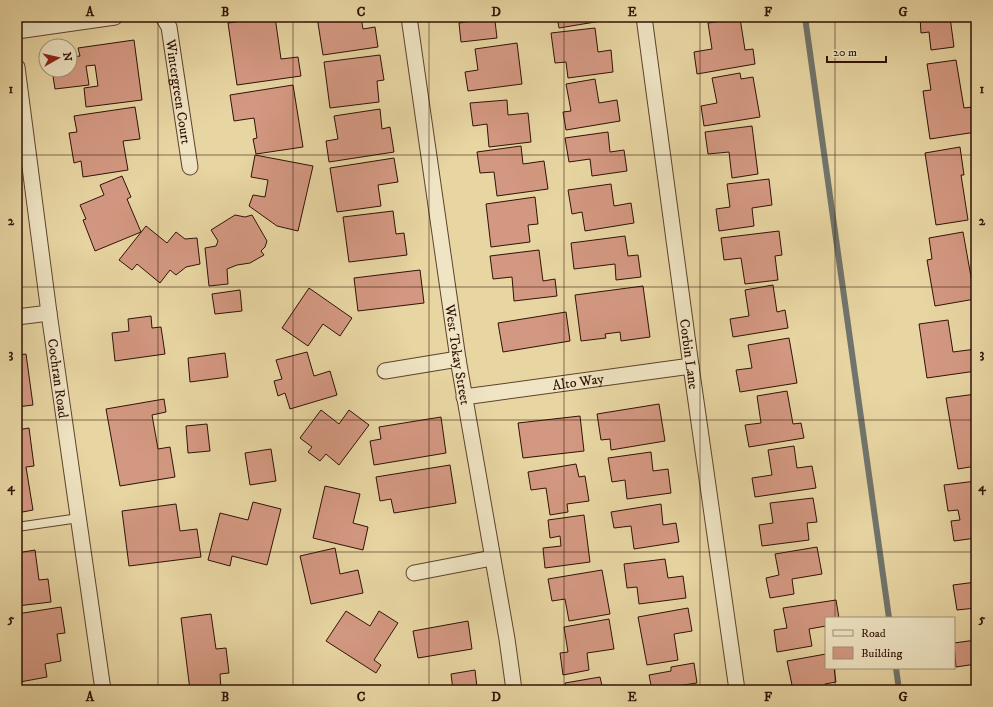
<svg xmlns="http://www.w3.org/2000/svg" width="993" height="707" viewBox="0 0 993 707" font-family="'IM FELL DW Pica',serif">
  <style>
    .lines { fill: none; stroke-linecap: round; stroke-linejoin: round }
    .stream { stroke: #70746c; stroke-width: 6 }
    .building { fill: #d39881; stroke: #301206 }
    .lane-casing { stroke: #5e432d; stroke-width: 10 }
    .street-casing { stroke: #5e432d; stroke-width: 17 }
    .lane { stroke: #efe4c3; stroke-width: 8 }
    .street { stroke: #efe4c3; stroke-width: 15 }
    .grid { fill: none; stroke: #301206; stroke-width: 1; stroke-opacity: 0.55 }
    .labels { text-anchor: middle; stroke-width: 3; stroke-linejoin: round; paint-order: stroke }
    .street-label { font-size: 14px; fill: #301206; stroke: #efe4c3 }
    .neatline { fill: none; stroke: #301206; stroke-width: 1.5 }
    .grid-label { font-size: 13px; text-anchor: middle; font-weight: bold; fill: #301206 }
  </style>
  <rect width="100%" height="100%" fill="#e7d5a2"/>
  <filter id="stains"><feTurbulence type="fractalNoise" baseFrequency=".005" numOctaves="4"/><feColorMatrix values="0 0 0 0 .2 0 0 0 0 .09 0 0 0 0 .02 0 0 0 .5 -.17"/></filter>
  <radialGradient id="worn" r=".72"><stop offset=".6" stop-color="#630" stop-opacity="0"/><stop offset="1" stop-color="#630" stop-opacity=".3"/></radialGradient>
  <g class="lines">
    <path class="stream" d="M805,17L889,618
      M896,668L899,690"/>
  </g>
  <path class="building" d="M270,17H275L281,59L298,57L301,76L237,85L228,23Z
    M317,17H361L363,29L375,27L378,47L323,55Z
    M472,17H513L514,19L495,21L497,38L461,42L459,23L472,21Z
    M557,17H607V20L559,28Z
    M920,17H950L954,47L931,50L929,32L921,33Z
    M740,18L745,50L753,49L755,64L697,74L694,52L712,49L708,23Z
    M595,28L598,52L611,50L613,72L568,78L566,62L555,63L551,33Z
    M134,40L142,100L86,107L84,88L98,86L95,65L86,66L89,85L55,89L52,70H70V57L80,56L78,48Z
    M517,43L522,84L468,91L465,72L478,70L475,49Z
    M380,55L384,80L377,81L379,102L330,108L324,62Z
    M956,60L964,108L972,107L976,132L930,139L923,91L931,90L927,64Z
    M740,73L741,79L753,77L760,117L704,126L701,106L717,103L712,78Z
    M595,79L599,103L617,100L620,121L566,130L563,112L571,111L566,84Z
    M293,85L303,147L256,154L253,139L257,138L254,118L234,121L230,95Z
    M507,100L508,115L528,113L531,142L489,147L487,124L473,126L470,103Z
    M135,107L140,139L123,141L128,170L83,177L81,161L74,163L69,133L77,132L74,116Z
    M380,109L382,129L390,127L394,152L329,162L326,141L338,139L334,116Z
    M752,126L758,174L732,178L729,152L708,154L705,132Z
    M608,132L610,152L624,150L627,171L592,176L590,159L569,162L565,138Z
    M521,146L523,164L544,161L548,189L497,196L494,172L480,173L477,152Z
    M960,147L964,175H961L968,220L936,225L925,153Z
    M255,155L313,166L298,231L277,226L249,206L253,195L265,197L268,180L251,177Z
    M394,158L398,182L378,185L381,206L337,212L330,168Z
    M122,176L131,197L127,199L141,232L95,251L83,220L86,219L80,205L104,195L100,185Z
    M769,179L772,205L752,208L754,226L719,231L716,209L730,207L727,184Z
    M611,184L614,206L631,203L634,223L585,231L582,212L572,214L568,190Z
    M535,197L538,224L528,225L530,242L491,247L486,204Z
    M393,211L396,234L404,233L407,255L349,262L343,217Z
    M235,215L245,217L252,215L267,241L265,247L261,251L264,255L250,263L237,265L227,269L228,284L209,286L205,248L216,246L218,241L211,230Z
    M146,226L167,243L176,232L185,239L197,238L200,264L186,267L176,275L170,270L160,283L137,264L132,270L119,260Z
    M779,231L782,255L775,256L778,280L745,284L741,258L724,260L721,238Z
    M963,232L975,299L935,306L927,260L932,259L929,238Z
    M625,236L628,256L638,255L641,277L616,280L615,264L574,269L571,243Z
    M539,250L543,281L555,279L557,296L514,301L512,277L493,279L490,256Z
    M420,270L424,303L358,311L354,278Z
    M773,285L777,312L785,310L788,328L733,337L730,319L749,316L745,290Z
    M643,286L650,337L621,341L620,332L605,334L606,338L581,341L575,295Z
    M309,288L352,318L340,336L323,324L308,346L282,328Z
    M240,290L242,311L215,314L212,294Z
    M566,312L570,341L503,352L498,323Z
    M151,316L152,328L161,327L165,354L115,361L112,333L129,331L128,319Z
    M948,320L953,352L976,349V371L927,378L919,324Z
    M789,338L797,383L740,392L736,370L752,368L748,345Z
    M307,352L314,376L330,371L337,395L290,409L285,393L278,396L274,381L282,379L276,360Z
    M225,353L228,377L190,382L188,358Z
    M26,354L33,405L17,407V355Z
    M787,391L793,424L801,423L804,438L749,447L745,425L761,423L757,396Z
    M976,394V466L958,469L946,398Z
    M164,399L166,412L152,415L158,449L170,447L175,477L120,486L106,409Z
    M659,404L665,441L611,450L610,439L601,440L597,414Z
    M321,410L339,424L349,410L369,425L339,465L326,454L320,461L308,452L312,447L300,438Z
    M580,416L584,451L523,458L518,423Z
    M441,417L446,453L374,465L370,441L381,439L379,427Z
    M207,424L210,451L188,453L186,426Z
    M29,428L34,466L26,467L33,510L17,513V430Z
    M794,446L797,468L812,466L816,488L755,497L752,478L772,475L768,450Z
    M271,449L276,481L250,485L245,453Z
    M651,452L653,471L668,469L671,493L627,499L625,480L612,482L608,458Z
    M576,464L579,477L585,476L589,501L567,504L568,512L550,515L546,488L531,490L528,472Z
    M450,465L456,503L394,513L391,499L380,501L376,477Z
    M976,481V538L954,541L951,521L960,520L958,510L948,511L944,485Z
    M325,486L360,494L353,523L368,527L363,550L313,538Z
    M813,498L817,522L807,523L809,540L762,546L759,525L773,523L770,503Z
    M253,502L281,509L267,565L232,556L230,566L208,560L220,513L248,520Z
    M176,504L180,531L197,529L201,557L129,566L122,511Z
    M661,504L663,525L676,523L679,542L634,549L631,526L614,528L611,512Z
    M584,515L590,562L545,568L543,548L561,546L560,536L550,538L548,520Z
    M817,547L822,574L792,579L794,594L770,598L766,578L779,575L775,554Z
    M335,548L340,574L358,570L363,593L311,604L300,556Z
    M35,550L39,580L48,579L51,602L17,606V553Z
    M665,559L668,578L683,576L686,598L639,604L637,587L627,588L624,564Z
    M602,570L610,614L569,621L565,599L552,601L548,579Z
    M976,582V608L957,610L953,585Z
    M836,600L839,618H826V626L809,629L812,646L777,652L774,630L787,628L783,608Z
    M61,607L65,633L57,634L61,661L45,664L47,677L20,682L17,661V614Z
    M688,608L692,631L674,634L678,660L647,665L638,617Z
    M346,611L370,626L379,611L398,623L374,660L381,665L376,673L326,641Z
    M211,614L216,649L226,648L229,673L220,674L221,690H190L181,618Z
    M609,619L614,649L587,653L589,670L563,675L560,653L568,652L564,627Z
    M468,621L472,649L418,658L413,631Z
    M976,640V664L956,667L954,643Z
    M826,654V668H834L836,682L825,684L826,690H782L781,687L792,685L787,661Z
    M694,663L697,683L677,686L678,690H652L649,675L671,671V667Z
    M475,670L477,687L482,686L483,690H453L451,674Z
    M600,677L603,690H566L565,683Z"/>
  <g class="lines">
    <defs>
      <path id="lane" d="M17,527L79,518"/>
      <g id="street">
        <path id="s1" d="M163,17L169,27L190,167"/>
        <path id="s2" d="M409,17L458,359L507,639L514,690"/>
        <path id="s3" d="M644,17L691,366L737,690"/>
        <path d="M17,31L115,17"/>
        <path id="s4" d="M17,67L49,313L103,690"/>
        <path d="M17,317L49,313"/>
        <path d="M385,371L458,359"/>
        <path id="s5" d="M464,397L691,366"/>
        <path d="M414,573L492,558"/>
      </g>
    </defs>
    <use href="#lane" class="lane-casing"/>
    <use href="#street" class="street-casing"/>
    <use href="#lane" class="lane"/>
    <use href="#street" class="street"/>
  </g>
  <path class="grid" d="M158,17V690M293,17V690M429,17V690M564,17V690M700,17V690M835,17V618M17,155H976M17,287H976M17,420H976M17,552H976M835,668V690"/>
  <g class="labels">
    <g class="street-label">
      <text dy="5" stroke="none"><textPath href="#s1" startOffset="77">Wintergreen Court</textPath></text>
      <text dy="5" stroke="none"><textPath href="#s2" startOffset="341">West Tokay Street</textPath></text>
      <text dy="5" stroke="none"><textPath href="#s3" startOffset="340">Corbin Lane</textPath></text>
      <text dy="5" stroke="none"><textPath href="#s4" startOffset="314">Cochran Road</textPath></text>
      <text dy="5" stroke="none"><textPath href="#s5" startOffset="115">Alto Way</textPath></text>
    </g>
  </g>
  <rect width="993" height="707" fill="none" stroke="#e7d5a2" stroke-width="44"/>
  <rect x="825" y="617" width="130" height="52" fill="#efe4c3" stroke="#a39077"/>
  <rect x="833" y="630" width="20" height="6" fill="#efe4c3" stroke="#a39077"/>
  <text x="861" y="637" font-size="12" fill="#301206">Road</text>
  <rect x="833" y="647" width="20" height="12" fill="#d39881" stroke="#a39077"/>
  <text x="861" y="657" font-size="12" fill="#301206">Building</text>
  <g transform="translate(58 58) rotate(82)"><circle r="19" fill="#efe4c3" stroke="#a39077"/>
  <path d="M0-3L7 15L0 10L-7 15Z" fill="#8f2418"/>
  <text y="-6" font-size="11" font-weight="bold" text-anchor="middle" fill="#301206">N</text>
  </g>
  <path d="M827 56v6h59v-6" fill="none" stroke="#301206" stroke-width="2"/>
  <text x="833" y="56" font-size="12" fill="#301206" stroke="#efe4c3" stroke-width="3" paint-order="stroke">20 m</text>
  <rect x="22" y="22" width="949" height="663" class="neatline"/>
  <g class="grid-label">
    <text x="90" y="16">A</text>
    <text x="225" y="16">B</text>
    <text x="361" y="16">C</text>
    <text x="496" y="16">D</text>
    <text x="632" y="16">E</text>
    <text x="768" y="16">F</text>
    <text x="903" y="16">G</text>
    <text x="11" y="93">1</text>
    <text x="982" y="93">1</text>
    <text x="11" y="225">2</text>
    <text x="982" y="225">2</text>
    <text x="11" y="358">3</text>
    <text x="982" y="358">3</text>
    <text x="11" y="491">4</text>
    <text x="982" y="491">4</text>
    <text x="11" y="623">5</text>
    <text x="982" y="623">5</text>
    <text x="90" y="701">A</text>
    <text x="225" y="701">B</text>
    <text x="361" y="701">C</text>
    <text x="496" y="701">D</text>
    <text x="632" y="701">E</text>
    <text x="768" y="701">F</text>
    <text x="903" y="701">G</text>
  </g>
  <rect width="100%" height="100%" filter="url(#stains)"/>
  <rect width="100%" height="100%" fill="url(#worn)"/>
</svg>
